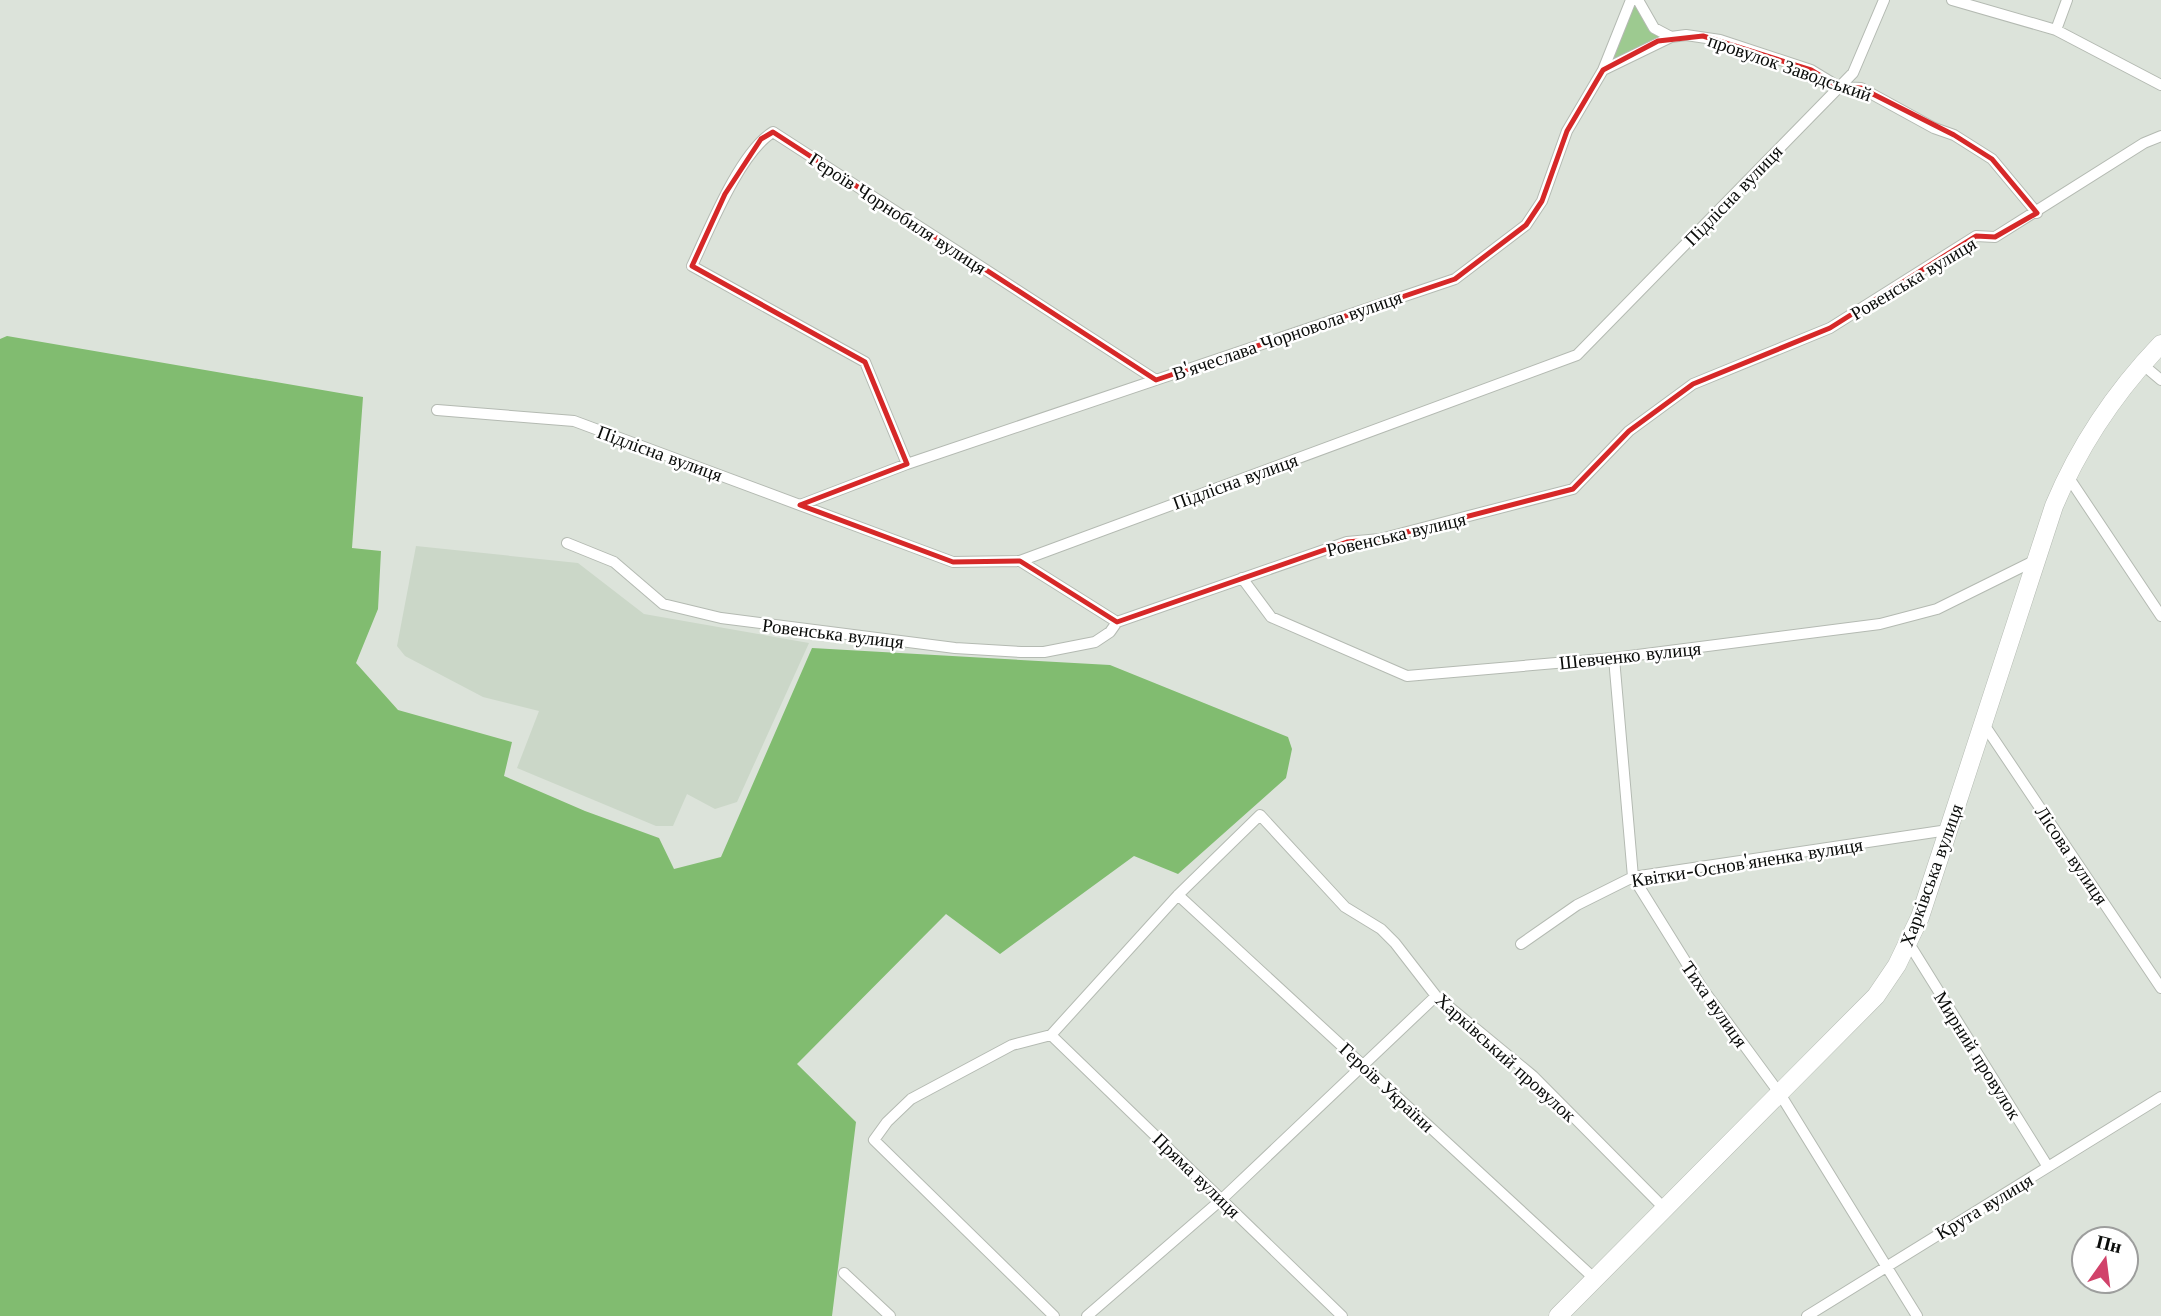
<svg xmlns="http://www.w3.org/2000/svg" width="2161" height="1316" viewBox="0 0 2161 1316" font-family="'Libre Baskerville',serif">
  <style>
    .built { fill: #cbd7c8 }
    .green { fill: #9dca90 }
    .forest { fill: #81bc70 }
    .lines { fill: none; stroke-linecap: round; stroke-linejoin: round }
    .street-casing { stroke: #b4bab2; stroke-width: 12 }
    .primary-casing { stroke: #b4bab2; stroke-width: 19 }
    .street { stroke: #fff; stroke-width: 10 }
    .primary { stroke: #fff; stroke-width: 18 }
    .marked { fill: none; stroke: #d62828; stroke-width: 5; stroke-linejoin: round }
    .labels { text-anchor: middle; stroke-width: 5; stroke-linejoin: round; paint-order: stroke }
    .street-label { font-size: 19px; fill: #0a0c0a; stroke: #fff }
  </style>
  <rect width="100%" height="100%" fill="#dce3da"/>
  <path class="built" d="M416,546L578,563L644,614L809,643L737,802L715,809L687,794L673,826H656L517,768L539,711L483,697L405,656L397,646Z"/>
  <path class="green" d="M1631,0L1671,37L1603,70Z"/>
  <path class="forest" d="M7,336L363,397L352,548L381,551L378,609L356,663L398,710L512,742L504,776L585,811L659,838L674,869L721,857L812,648L1110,665L1288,737L1292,749L1286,778L1178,874L1134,856L1000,954L946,914L797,1064L856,1122L832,1316H0V339Z"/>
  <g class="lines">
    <defs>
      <path id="street" d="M1638,0L1654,28L1671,37
        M1952,0L2056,30L2161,85
        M2056,30L2067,0
        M1603,70L1671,37L1686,35L1720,40L1811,70L1839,87L1861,88L1934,128L1954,135L1992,159L2037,213
        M2142,364L2161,380
        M437,410L574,421L953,562L1020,561L1577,355L1853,73L1884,0
        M907,464L865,362L692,266C709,230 740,152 773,132L1156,380
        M2067,475L2161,616
        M800,505L907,464L1455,279L1526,225L1542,201L1567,131L1603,70L1631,0
        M567,543L614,562L663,604L721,618L955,648L1021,652H1044L1095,642L1110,632L1117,622L1347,542L1380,539L1573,489L1629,431L1693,384L1830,328L1976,236L1995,237L2144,143L2161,136
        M1020,561L1117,622
        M1242,578L1271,617L1407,676L1614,658L1880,624L1937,609L2036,560
        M1614,658L1633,877L1702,988L1780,1094L1917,1316
        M1983,723L2161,988
        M1178,895L1596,1280
        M1908,942L2048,1167
        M1521,944L1577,905L1633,877L1948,830
        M1051,1035L1342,1316
        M844,1273L890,1316
        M1054,1316L874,1140L887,1122L911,1099L1012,1045L1051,1035L1178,895L1260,815L1345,907L1381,929L1395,943L1436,996L1533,1076L1665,1209
        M1087,1316L1222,1199L1436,996
        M1807,1316L2161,1097"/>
      <path id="primary" d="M1558,1316L1876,996L1897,965L1920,917L2054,506C2079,446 2116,391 2161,344"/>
    </defs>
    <use href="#street" class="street-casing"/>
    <use href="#primary" class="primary-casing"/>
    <use href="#street" class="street"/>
    <use href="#primary" class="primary"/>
  </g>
  <path class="marked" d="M1703,36L1811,70L1839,87L1861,88L1954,135L1992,159L2037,213L1995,237L1976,236L1830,328L1693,384L1629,431L1573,489L1380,539L1347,542L1117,622L1020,561L953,562L800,505L907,464L865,362L692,266L725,194L761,139L773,132L1156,380L1455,279L1526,225L1542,201L1567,131L1603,70L1658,41Z"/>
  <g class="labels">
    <g class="street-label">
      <text transform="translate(1790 67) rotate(19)" y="7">провулок Заводський</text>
      <text transform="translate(1733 195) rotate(-46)" y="7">Підлісна вулиця</text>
      <text transform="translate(898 213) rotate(33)" y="7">Героїв Чорнобиля вулиця</text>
      <text transform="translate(1913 278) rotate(-31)" y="7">Ровенська вулиця</text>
      <text transform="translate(1287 335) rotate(-19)" y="7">В'ячеслава Чорновола вулиця</text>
      <text transform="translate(660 453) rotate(20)" y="7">Підлісна вулиця</text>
      <text transform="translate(1235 481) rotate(-20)" y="7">Підлісна вулиця</text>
      <text transform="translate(1396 534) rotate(-13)" y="7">Ровенська вулиця</text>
      <text transform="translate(833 633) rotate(7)" y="7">Ровенська вулиця</text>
      <text transform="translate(1630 655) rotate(-6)" y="7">Шевченко вулиця</text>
      <text transform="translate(2072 855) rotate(56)" y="7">Лісова вулиця</text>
      <text transform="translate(1747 862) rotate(-9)" y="7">Квітки-Основ'яненка вулиця</text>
      <text transform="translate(1931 875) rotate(-70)" y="7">Харківська вулиця</text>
      <text transform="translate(1715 1004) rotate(55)" y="7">Тиха вулиця</text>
      <text transform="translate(1978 1055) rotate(58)" y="7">Мирний провулок</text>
      <text transform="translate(1506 1057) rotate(42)" y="7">Харківський провулок</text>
      <text transform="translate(1387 1087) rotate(43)" y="7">Героїв України</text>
      <text transform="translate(1197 1175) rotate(44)" y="7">Пряма вулиця</text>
      <text transform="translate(1984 1206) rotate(-31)" y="7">Крута вулиця</text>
    </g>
  </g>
  <g transform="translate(2105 1260) rotate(14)"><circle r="33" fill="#ffffff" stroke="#9d9e9d" stroke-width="2"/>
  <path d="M0-5L12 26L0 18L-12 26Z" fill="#d1426a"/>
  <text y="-10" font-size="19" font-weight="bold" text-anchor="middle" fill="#0a0c0a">Пн</text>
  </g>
</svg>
